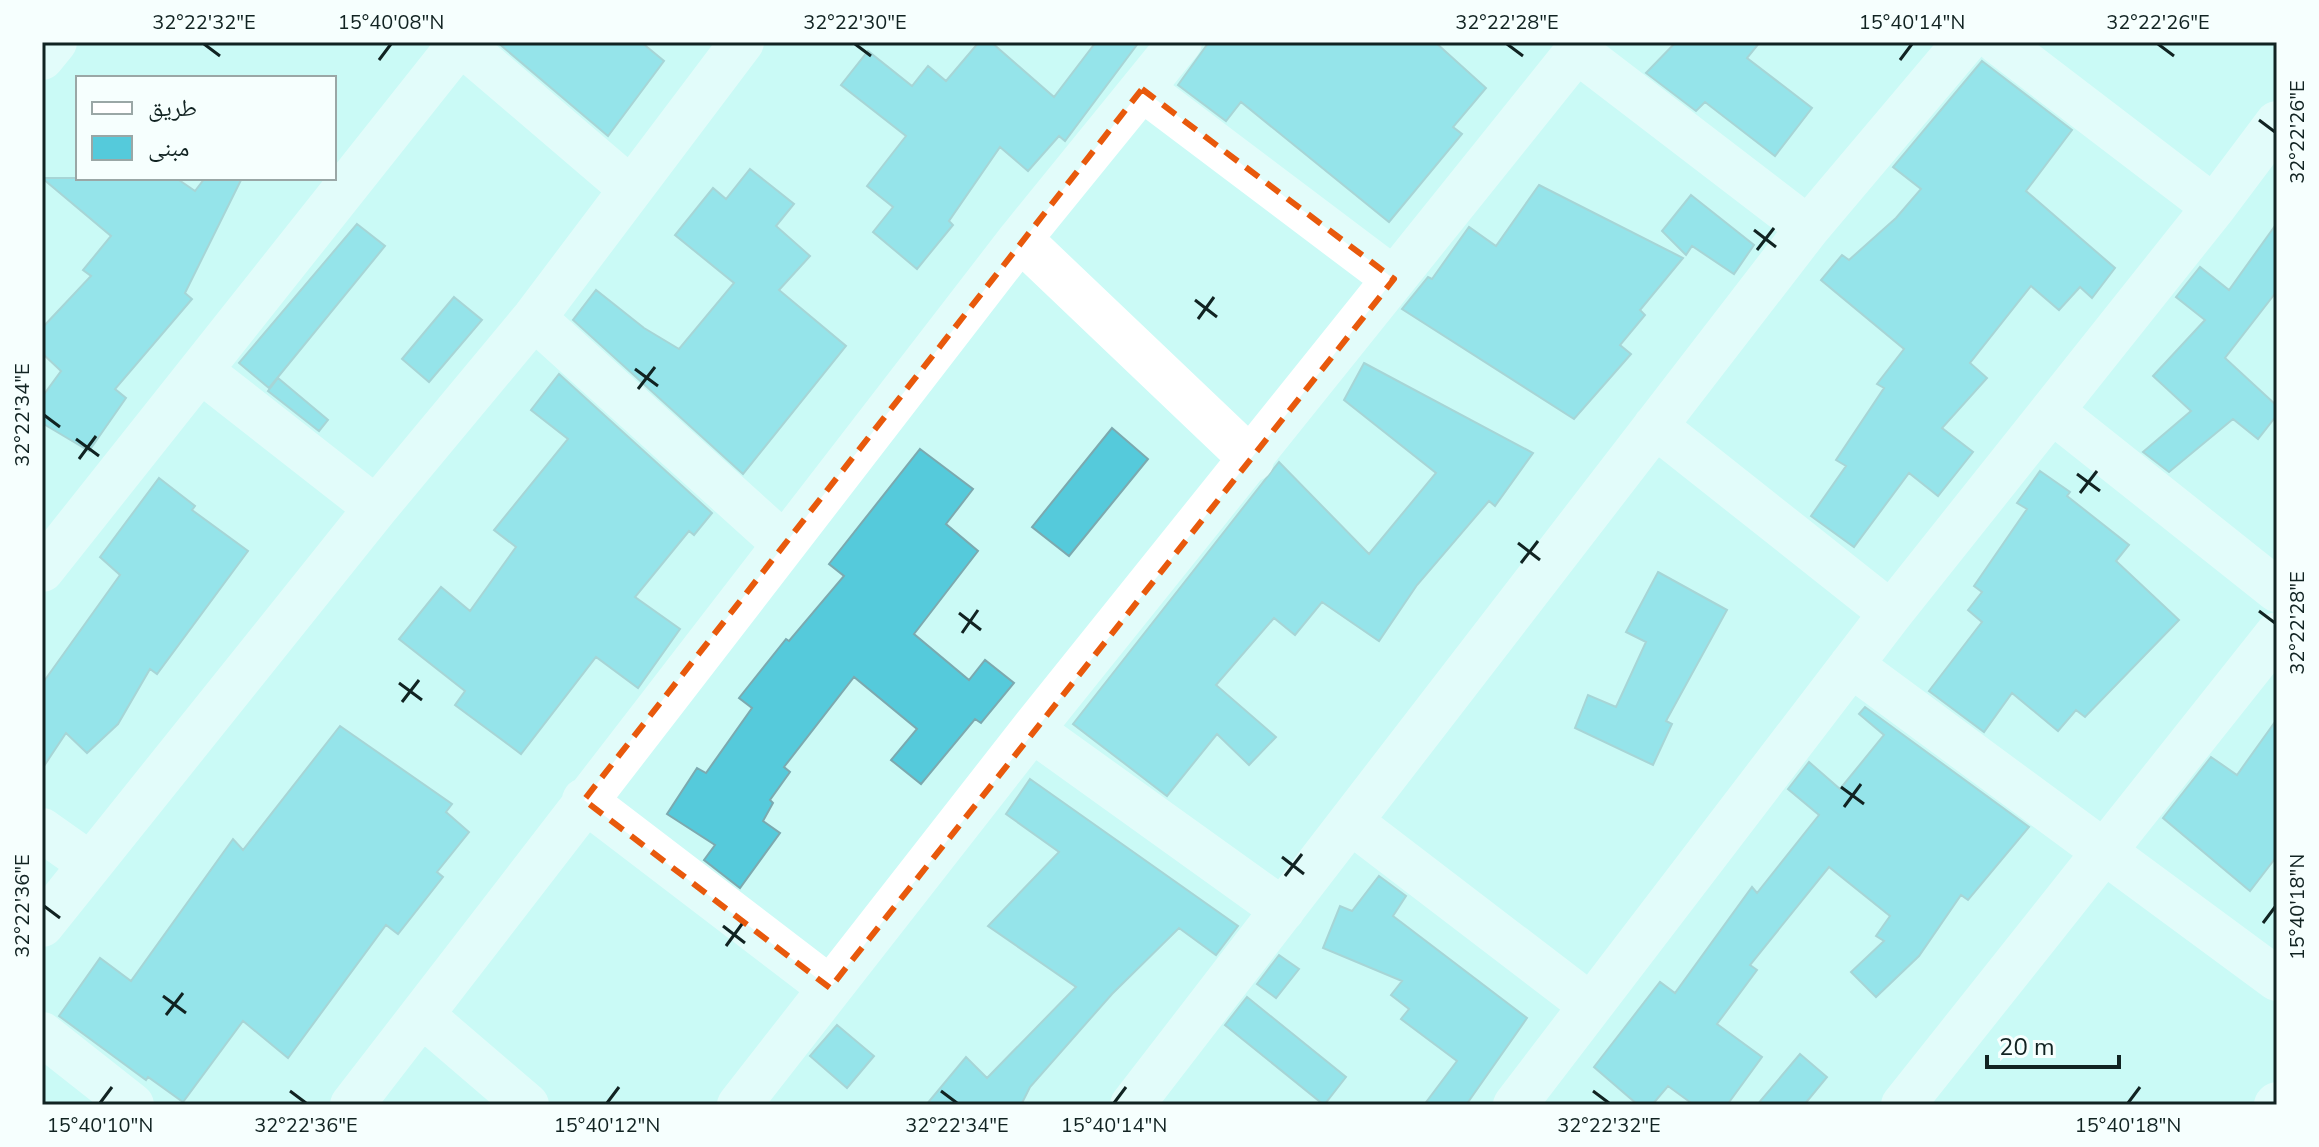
<svg xmlns="http://www.w3.org/2000/svg" width="2319" height="1147" viewBox="0 0 2319 1147" font-family="'Nunito Sans','Noto Naskh Arabic',sans-serif">
  <style>
    .building { fill: #55cadb; stroke: #7ca9af; stroke-width: 2 }
    .lines { fill: none; stroke-linecap: round; stroke-linejoin: round }
    .street { stroke: #fff; stroke-width: 44 }
    .marked { fill: none; stroke: #e8590c; stroke-width: 6; stroke-dasharray: 16 10; stroke-linejoin: round }
    .ticks { fill: none; stroke: #112322; stroke-width: 3 }
    .neatline { fill: none; stroke: #112322; stroke-width: 3 }
    .ticks-label { font-size: 20px; text-anchor: middle; fill: #112322 }
  </style>
  <rect width="100%" height="100%" fill="#cbfaf6"/>
  <path class="building" d="M497,42H641L664,61L608,136Z
    M979,42H991L1054,97L1096,42H1139L1065,141L1059,136L1028,171L1000,147L949,221L953,225L917,269L873,232L893,207L867,186L906,136L841,85L868,51L912,86L928,66L946,81Z
    M1209,42H1435L1486,88L1453,127L1462,134L1389,222L1241,102L1226,121L1178,85Z
    M1676,42H1760L1747,58L1812,108L1775,156L1705,102L1696,111L1646,73Z
    M1982,61L2072,130L2026,191L2115,268L2092,298L2080,287L2059,310L2031,286L1970,363L1987,378L1942,428L1973,452L1938,496L1909,473L1854,547L1811,516L1846,466L1836,460L1884,388L1877,384L1904,349L1821,280L1842,255L1849,260L1896,218L1921,189L1893,167Z
    M750,169L794,204L776,226L810,256L779,290L846,346L743,474L573,320L596,290L644,328L679,349L734,283L675,235L713,188L726,199Z
    M42,178H176L195,191L205,178H242L185,293L192,299L115,389L126,398L89,451L42,423V397L61,371L42,353V328L91,276L83,270L111,236Z
    M1539,185L1683,258L1640,310L1645,315L1620,345L1631,354L1574,419L1402,309L1428,277L1432,279L1469,227L1496,246Z
    M1691,195L1754,245L1734,274L1692,246L1686,255L1662,231Z
    M2277,223V291L2225,358L2277,406V415L2258,439L2233,419L2169,472L2143,452L2191,411L2153,376L2205,320L2176,297L2200,267L2229,290Z
    M357,224L385,246L269,388L239,363Z
    M454,297L482,320L429,382L402,359Z
    M1364,363L1533,453L1495,506L1489,501L1417,585L1379,641L1322,602L1295,635L1274,618L1216,685L1276,737L1249,765L1217,734L1167,796L1073,724L1279,462L1369,554L1436,473L1344,400Z
    M559,374L712,513L694,535L689,531L635,597L680,629L638,688L596,657L521,754L455,705L465,691L399,639L441,587L470,611L516,547L494,530L568,439L531,410Z
    M278,378L328,420L319,431L268,391Z
    M1112,428L1148,459L1069,556L1032,527Z
    M920,449L973,489L946,524L978,551L914,634L969,680L985,660L1014,683L981,723L975,719L921,784L891,760L917,729L854,677L784,767L790,772L770,800L773,803L763,821L780,833L740,888L704,860L715,845L667,814L697,768L706,773L752,708L739,698L786,639L789,641L844,576L829,564Z
    M2040,471L2070,492L2067,496L2129,545L2116,561L2179,620L2085,717L2076,710L2058,731L2012,693L1984,732L1929,691L1982,622L1968,610L1982,592L1974,586L2027,509L2017,503Z
    M159,478L195,506L192,510L248,551L157,674L150,669L118,724L87,753L66,733L42,769V684L120,575L100,557Z
    M1658,572L1727,610L1666,721L1672,724L1653,765L1575,728L1588,695L1616,707L1646,642L1626,632Z
    M1865,707L2029,827L1968,900L1961,895L1919,956L1876,997L1851,972L1884,941L1876,936L1890,916L1829,867L1750,965L1757,970L1717,1024L1762,1057L1727,1105H1694L1668,1086L1652,1105H1638L1594,1067L1660,982L1675,993L1752,887L1757,893L1819,815L1788,789L1809,762L1840,789L1884,735L1859,714Z
    M2277,719V856L2250,891L2163,818L2211,757L2237,775Z
    M340,726L452,804L446,812L469,832L437,872L443,877L398,934L386,925L288,1058L243,1021L183,1102L148,1077L146,1080L59,1016L100,958L131,981L233,839L243,850Z
    M1030,779L1238,926L1216,955L1179,928L1112,994L1030,1087L1021,1105H926L966,1057L987,1078L1076,987L988,926L1059,852L1006,814Z
    M1379,876L1406,896L1393,916L1527,1018L1466,1105H1424L1457,1061L1401,1019L1409,1009L1391,995L1402,981L1323,948L1340,906L1352,911Z
    M1279,955L1299,969L1276,998L1257,984Z
    M1247,997L1346,1077L1324,1105L1225,1025Z
    M837,1025L874,1056L847,1088L810,1056Z
    M1800,1054L1827,1077L1804,1105H1757Z"/>
  <g class="lines">
    <path class="street" d="M459,42L631,189
      M1998,42L2214,207
      M1577,51L1808,228
      M42,58L55,42
      M1142,89L1394,279
      M1020,239L1252,460
      M534,318L784,544
      M201,371L376,508
      M2053,412L2277,590
      M1655,426L1891,613
      M42,570L461,42
      M1851,665L2277,979
      M1032,730L1283,910
      M584,800L830,988
      M1351,822L1589,1004
      M42,830L90,864
      M42,925L376,508L534,318L742,42
      M422,1015L527,1105
      M42,1034L132,1105
      M352,1105L1020,239L1180,42
      M739,1105L1032,730L1584,42
      M1132,1105L1808,228L1965,42
      M1515,1105L1891,613L2214,207L2277,123
      M1903,1105L2277,634
      M2276,1105L2277,1104"/>
  </g>
  <path d="M0 0H2319V1147H0ZM1142,89L1394,279L830,988L584,800Z" fill="#cbfaf6" fill-opacity=".55" fill-rule="evenodd"/>
  <path class="marked" d="M1142,89L1394,279L830,988L584,800Z"/>
  <path class="ticks" d="M204,44L220,56M855,44L871,56M1507,44L1523,56M2158,44L2174,56M379,60L391,44M1900,60L1912,44M2259,120L2275,132M1754,230L1776,247M1757,250L1774,228M1195,300L1217,317M1198,319L1214,297M635,369L658,386M638,389L655,367M44,415L60,427M76,439L99,456M79,459L96,436M2077,474L2100,491M2080,493L2097,471M1518,543L1540,560M1521,563L1538,541M2259,611L2275,623M959,613L981,630M962,633L978,610M399,683L422,700M402,702L419,680M1841,787L1864,804M1844,807L1861,784M1282,857L1304,874M1285,876L1302,854M44,906L60,918M2263,923L2275,907M723,926L745,943M726,946L742,924M163,996L186,1013M166,1015L183,993M290,1091L306,1103M941,1091L957,1103M1593,1091L1609,1103M100,1103L112,1087M607,1103L619,1087M1114,1103L1126,1087M2128,1103L2140,1087"/>
  <rect width="2319" height="1147" fill="none" stroke="#f6fffe" stroke-width="88"/>
  <rect x="76" y="76" width="260" height="104" fill="#f6fffe" stroke="#9aa7a6" stroke-width="2"/>
  <rect x="92" y="102" width="40" height="12" fill="#ffffff" stroke="#9aa7a6" stroke-width="2"/>
  <text x="148" y="116" font-size="24" fill="#112322">طريق</text>
  <rect x="92" y="136" width="40" height="24" fill="#55cadb" stroke="#9aa7a6" stroke-width="2"/>
  <text x="148" y="156" font-size="24" fill="#112322">مبنى</text>
  <path d="M1987 1055v12h132v-12" fill="none" stroke="#112322" stroke-width="4"/>
  <text x="1999" y="1055" font-size="24" fill="#112322" stroke="#f6fffe" stroke-width="6" paint-order="stroke">20 m</text>
  <rect x="44" y="44" width="2231" height="1059" class="neatline"/>
  <g class="ticks-label">
    <text x="204" y="29">32°22'32"E</text>
    <text x="391" y="29">15°40'08"N</text>
    <text x="855" y="29">32°22'30"E</text>
    <text x="1507" y="29">32°22'28"E</text>
    <text x="1912" y="29">15°40'14"N</text>
    <text x="2158" y="29">32°22'26"E</text>
    <text transform="translate(2297 132) rotate(-90)" y="7">32°22'26"E</text>
    <text transform="translate(22 415) rotate(-90)" y="7">32°22'34"E</text>
    <text transform="translate(2297 623) rotate(-90)" y="7">32°22'28"E</text>
    <text transform="translate(22 906) rotate(-90)" y="7">32°22'36"E</text>
    <text transform="translate(2297 907) rotate(-90)" y="7">15°40'18"N</text>
    <text x="100" y="1132">15°40'10"N</text>
    <text x="306" y="1132">32°22'36"E</text>
    <text x="607" y="1132">15°40'12"N</text>
    <text x="957" y="1132">32°22'34"E</text>
    <text x="1114" y="1132">15°40'14"N</text>
    <text x="1609" y="1132">32°22'32"E</text>
    <text x="2128" y="1132">15°40'18"N</text>
  </g>
</svg>
